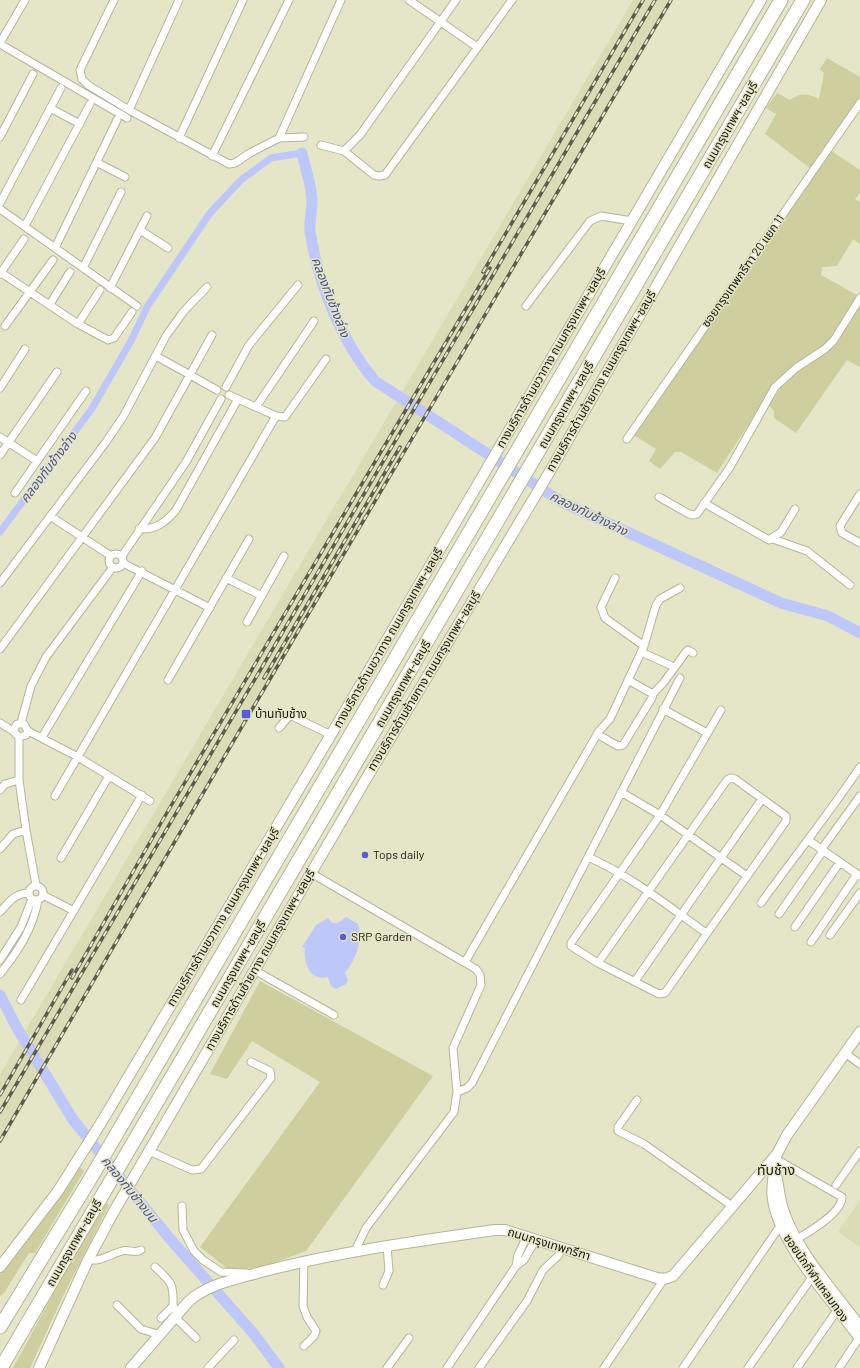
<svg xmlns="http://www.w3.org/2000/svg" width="860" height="1368" viewBox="0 0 860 1368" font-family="Barlow,'Noto Sans Thai',sans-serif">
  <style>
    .built { fill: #dbdcb6 }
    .green { fill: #cece9e }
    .water { fill: #bec7f9 }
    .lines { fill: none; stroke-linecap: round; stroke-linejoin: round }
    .canal { stroke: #bec7f9; stroke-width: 7 }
    .river { stroke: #bec7f9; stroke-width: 11 }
    .minor-casing { stroke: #b4b598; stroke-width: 9 }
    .tertiary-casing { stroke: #b4b598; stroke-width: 11 }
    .secondary-casing { stroke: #b4b598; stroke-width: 12 }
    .motorway-casing { stroke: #b4b598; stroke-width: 15 }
    .minor { stroke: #fff; stroke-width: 7 }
    .tertiary { stroke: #fff; stroke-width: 9 }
    .secondary { stroke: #fff; stroke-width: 10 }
    .motorway { stroke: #fff; stroke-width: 13 }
    .rail-casing { stroke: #5c5c4b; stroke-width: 3.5 }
    .rail { stroke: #e5e6c7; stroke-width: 2; stroke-dasharray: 6; stroke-linecap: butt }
    .poi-dot { fill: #585cd4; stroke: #e5e6c7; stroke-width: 1.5 }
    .labels { text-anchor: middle; stroke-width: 3; stroke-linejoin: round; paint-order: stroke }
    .street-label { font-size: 12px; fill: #18180d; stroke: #e5e6c7 }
    .poi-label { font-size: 12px; fill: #18180d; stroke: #e5e6c7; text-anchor: start }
    .water-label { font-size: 13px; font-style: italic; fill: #4a5190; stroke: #e5e6c7 }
    .quarter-label { font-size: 14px; fill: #18180d; stroke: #e5e6c7 }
  </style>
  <rect width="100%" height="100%" fill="#e5e6c7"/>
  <path class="built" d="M633,0H669L430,403L0,1140V1074Z
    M860,1200V1247L838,1232Z"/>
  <path class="green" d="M827,58L860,77V96L810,168L765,134L776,114L766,108L777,93L790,100C801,92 808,94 819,99L824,73L820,69Z
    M830,150L860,170V193L855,199L860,202V244L853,239L837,266L822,267L821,275L857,295L830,341L787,371L774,385L717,473L681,452H675L660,469L649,461L656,449L632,434Z
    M860,305V367L847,360L796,433L774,418V411L769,405L787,379L805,365L830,349Z
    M260,981L433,1076L306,1251L260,1268L228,1269L200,1247L320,1082L252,1041L227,1079L210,1074Z
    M80,1167L84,1171L35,1253H29L4,1293L0,1296V1274L42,1222L64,1192Z
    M106,1203L109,1205L63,1296L30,1368H13L64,1274Z"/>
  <path class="water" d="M346,917L358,924C363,941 356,959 345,973L348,980L346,984L336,989L331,986L328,977C310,982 303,962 305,948L302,947L316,925L328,918L332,923H338Z"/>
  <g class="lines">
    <path class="canal" d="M0,532L91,410L131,341L147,307L210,213L241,180L271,158L302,153"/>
    <path class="river" d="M302,153C305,168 312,186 312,201C312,211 309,222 310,231C318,283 341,341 375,381L562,502L781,603L828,616L860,633
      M0,995L18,1030L74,1121L171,1240L254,1334L279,1368"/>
    <defs>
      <path id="minor" d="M114,0L80,70L82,79L88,85L129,110L229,164L235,163L250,153L279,138L304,137
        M409,0L477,47
        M0,43L25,0
        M0,44L127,118
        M50,108L80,124
        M129,110L179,0
        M0,137L33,74
        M179,138L243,0
        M279,138L341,0
        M321,145L344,151L374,175L379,176L385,175L512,0
        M344,151L360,135L456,0
        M212,156L289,0
        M98,163L125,177
        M0,203L61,88
        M0,209L137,306
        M25,226L90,104
        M140,230L168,248
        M55,248L117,120
        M83,268L121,192
        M0,272L78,324L108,340L114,338L132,312
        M0,274L24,239
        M110,288L147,216
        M50,304L70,272
        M526,306L590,221L601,216L632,221
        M78,324L100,290
        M5,326L53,260
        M156,356L217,390
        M226,387L249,345L298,285
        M0,388L25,349
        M229,395L276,416L285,417L326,359
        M256,407L314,321
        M0,437L37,461
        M627,439L860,103
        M0,455L57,372
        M15,493L86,391
        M860,494L840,526L842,533L860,543
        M659,497L689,514L693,515L697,514L730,467L775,387L796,368L825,349L834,340L860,298
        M704,503L769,540L781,532L795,509
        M50,516L111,556
        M139,529C156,530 166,522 176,510L238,399
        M773,539L807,551L850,585
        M109 561a7 7 0 1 1 14 0a7 7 0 1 1-14 0Z
        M122,556L186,462L221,399
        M123,563L210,608
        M226,578L262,596
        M615,578L601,607L605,618L644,646
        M0,583L106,442L123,417L166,336L184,311L207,287
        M247,622L284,556
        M0,649L155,438L212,335
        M641,652L670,665
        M168,680L249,539
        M653,694L664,682L686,652L688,650L693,653
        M663,709L707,733
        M0,723L13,731
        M21,723L31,686L46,657L113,567
        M279,728L290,715L331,735
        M28,731L26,735L19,737L13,731L17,724H24L28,731L78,757L150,801
        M597,734L618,746L623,745L652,698L653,694L628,680
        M19,737V780L26,830L36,885
        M42,737L142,571
        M0,790L5,784L19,780
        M621,792L660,815L747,876
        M55,796L276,416
        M808,840L860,876
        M0,849L13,834L26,830
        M821,850L860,796
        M588,857C631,876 668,906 706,933
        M61,858L109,776
        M311,873L476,969L480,975L481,985L453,1048L457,1092L454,1112L366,1228L355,1251
        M29 893a7 7 0 1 1 14 0a7 7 0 1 1-14 0Z
        M43,895L74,911
        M761,903C794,857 829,814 860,767
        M0,912C9,902 14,894 28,893
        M779,914L823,851
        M795,927L840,862
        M830,935L860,893
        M811,942L857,874
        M0,960L21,927L32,899
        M465,962L599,731L610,719L644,646L656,605L660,599L680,588
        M598,963L727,780L731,778L735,779L786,816V821L665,993L659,994L598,963L571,946V943L660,815L721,710
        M254,970L334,1015
        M0,974C18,951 33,929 38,900
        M635,981L762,799
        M21,1000L142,795
        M845,1053L860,1064
        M457,1092L467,1088L472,1083L680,678
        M637,1100L618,1127V1131L644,1144L732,1206
        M149,1151L192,1170L201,1169L271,1078L270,1071L251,1062
        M776,1159L842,1197C842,1213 810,1231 797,1239
        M836,1185L860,1151
        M182,1206L183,1230L194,1251L203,1260L221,1272L247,1273
        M88,1260C103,1261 108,1255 122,1251C129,1249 134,1254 141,1250
        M516,1266L518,1255L527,1236
        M155,1267C171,1282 174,1283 173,1306L179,1313
        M383,1285L389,1271L387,1246
        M117,1305L141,1329L160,1335
        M175,1317L196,1338
        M161,1318L173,1306
        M304,1346L314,1336L316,1331L307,1317L303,1306L304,1261
        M208,1368L234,1340
        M387,1368L409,1338
        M447,1368L516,1266L524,1260L536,1239
        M479,1368L527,1301L543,1270L558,1256L563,1247
        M604,1368L664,1279
        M683,1368L780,1226
        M748,1368L815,1273
        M797,1368L838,1309
        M839,1368L859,1338"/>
      <path id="tertiary" d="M777,1154C774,1168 771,1182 772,1196C776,1241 833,1303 860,1339
        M776,1172C779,1185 780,1199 784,1211C799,1254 834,1290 860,1326"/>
      <path id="secondary" d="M0,1267L58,1191L101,1123L361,684L761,0
        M39,1368L88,1260L113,1213L366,779L546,478L821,0
        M131,1368L188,1302C207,1284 237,1279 261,1272C338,1252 417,1241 495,1230H505L657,1278L664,1279L673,1276L777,1154L787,1135L860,1032"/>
      <path id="motorway" d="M0,1327L89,1181L781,0
        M1,1368L803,0"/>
    </defs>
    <use href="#minor" class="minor-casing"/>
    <use href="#tertiary" class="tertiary-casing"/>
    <use href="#secondary" class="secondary-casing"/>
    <use href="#motorway" class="motorway-casing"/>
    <use href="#minor" class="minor"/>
    <use href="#tertiary" class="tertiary"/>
    <use href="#secondary" class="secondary"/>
    <use href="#motorway" class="motorway"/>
    <defs>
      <path id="rail" d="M483,272L643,0
        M264,678L400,447
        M72,978L165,816L490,268
        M0,1095L72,970
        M0,1112L655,0
        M0,1141L254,706L671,0"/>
    </defs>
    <use href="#rail" class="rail-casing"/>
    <use href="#rail" class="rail"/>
  </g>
  <g class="poi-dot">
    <rect x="241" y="709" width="10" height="10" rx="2"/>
    <circle cx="365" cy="855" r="4"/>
    <circle cx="343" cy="937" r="4"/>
  </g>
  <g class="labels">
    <g class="street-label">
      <text transform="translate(730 125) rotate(-60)" y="4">ถนนกรุงเทพฯ-ชลบุรี</text>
      <text transform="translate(743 271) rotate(-55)" y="4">ซอยกรุงเทพกรีฑา 20 แยก 11</text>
      <text transform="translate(551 358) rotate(-60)" y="4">ทางบริการด้านขวาทาง ถนนกรุงเทพฯ-ชลบุรี</text>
      <text transform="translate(601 381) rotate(-60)" y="4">ทางบริการด้านซ้ายทาง ถนนกรุงเทพฯ-ชลบุรี</text>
      <text transform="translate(566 405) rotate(-60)" y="4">ถนนกรุงเทพฯ-ชลบุรี</text>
      <text transform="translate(388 638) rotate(-60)" y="4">ทางบริการด้านขวาทาง ถนนกรุงเทพฯ-ชลบุรี</text>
      <text transform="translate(424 681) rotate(-59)" y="4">ทางบริการด้านซ้ายทาง ถนนกรุงเทพฯ-ชลบุรี</text>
      <text transform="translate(403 684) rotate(-60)" y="4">ถนนกรุงเทพฯ-ชลบุรี</text>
      <text transform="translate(223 917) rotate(-59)" y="4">ทางบริการด้านขวาทาง ถนนกรุงเทพฯ-ชลบุรี</text>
      <text transform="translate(260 960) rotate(-60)" y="4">ทางบริการด้านซ้ายทาง ถนนกรุงเทพฯ-ชลบุรี</text>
      <text transform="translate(238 964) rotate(-60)" y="4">ถนนกรุงเทพฯ-ชลบุรี</text>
      <text transform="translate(74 1243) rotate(-60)" y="4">ถนนกรุงเทพฯ-ชลบุรี</text>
      <text transform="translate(549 1244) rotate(17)" y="4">ถนนกรุงเทพกรีฑา</text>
      <text transform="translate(816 1278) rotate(55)" y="4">ซอยนักกีฬาแหลมทอง</text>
    </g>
    <g class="poi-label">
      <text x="255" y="718">บ้านทับช้าง</text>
      <text x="373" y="859">Tops daily</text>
      <text x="351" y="941">SRP Garden</text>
    </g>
    <g class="water-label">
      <text transform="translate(331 297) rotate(69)" y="5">คลองทับช้างล่าง</text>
      <text transform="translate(48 467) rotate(-53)" y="5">คลองทับช้างล่าง</text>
      <text transform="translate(589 513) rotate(26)" y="5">คลองทับช้างล่าง</text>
      <text transform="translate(130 1189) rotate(51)" y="5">คลองทับช้างบน</text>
    </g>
    <g class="quarter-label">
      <text x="776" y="1175">ทับช้าง</text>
    </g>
  </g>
</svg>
